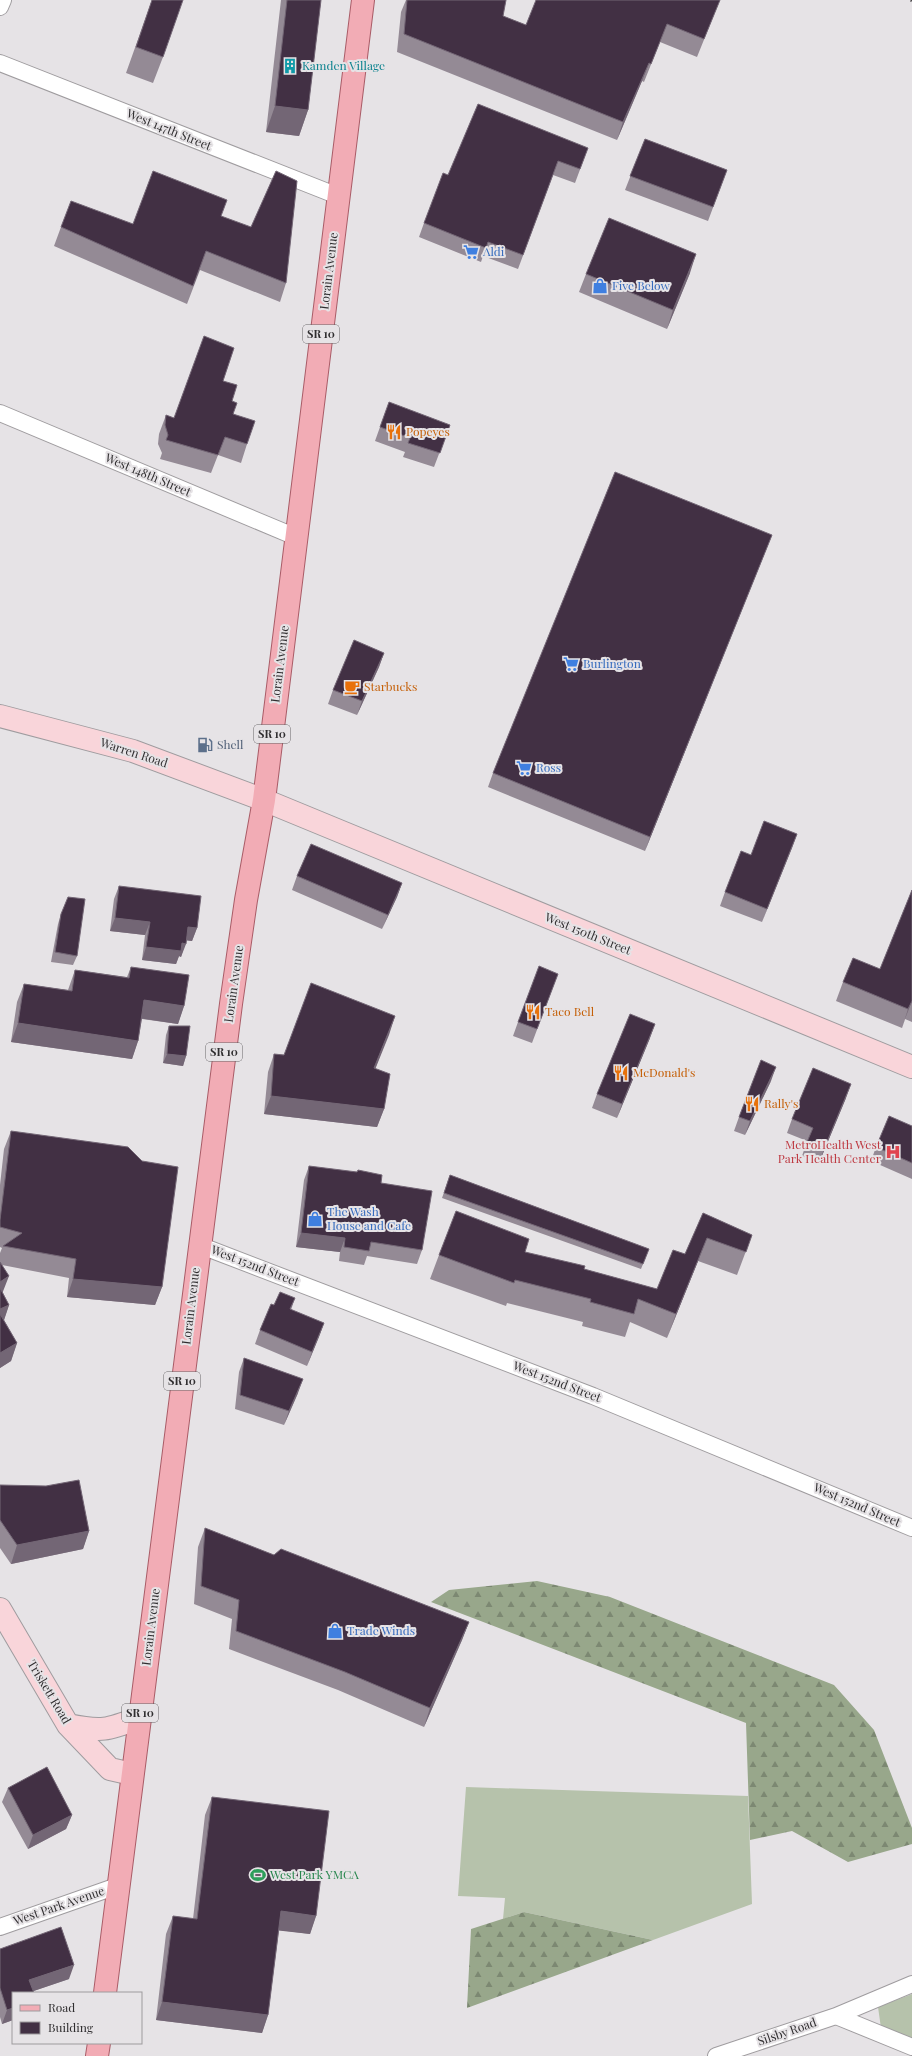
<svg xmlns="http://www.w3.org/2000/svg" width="912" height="2056" viewBox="0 0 912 2056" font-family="'Playfair Display',serif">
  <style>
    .grass { fill: #b6c2ab }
    .forest { fill: url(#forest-firs) }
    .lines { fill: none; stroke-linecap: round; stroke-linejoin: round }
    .minor-casing { stroke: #9f9c9f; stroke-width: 18 }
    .secondary-casing { stroke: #9f9c9f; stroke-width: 24 }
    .primary-casing { stroke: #a95c67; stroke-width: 24 }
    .minor { stroke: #fff; stroke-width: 16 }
    .secondary { stroke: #f9d5da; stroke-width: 22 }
    .primary { stroke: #f2acb5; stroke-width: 22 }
    .rail { stroke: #484648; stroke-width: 3; stroke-dasharray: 5 5; stroke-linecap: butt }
    .wall { fill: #948a95 }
    .shaded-wall { fill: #736675 }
    .building { fill: #423044; stroke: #736675 }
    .labels { text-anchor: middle; stroke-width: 4; stroke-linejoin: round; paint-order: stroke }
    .shield { fill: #e6e3e6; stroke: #676467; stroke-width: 1 }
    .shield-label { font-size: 11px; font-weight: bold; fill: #302e30 }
    .culture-label { font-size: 12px; fill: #0d838f; stroke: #e6e3e6; text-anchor: start }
    .street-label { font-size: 12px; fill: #302e30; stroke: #e6e3e6 }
    .shop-label { font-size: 12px; fill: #366cbe; stroke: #e6e3e6; text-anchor: start }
    .food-label { font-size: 12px; fill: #c56008; stroke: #e6e3e6; text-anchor: start }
    .service-label { font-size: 12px; fill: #4e5e75; stroke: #e6e3e6; text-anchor: start }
    .health-label { font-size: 12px; fill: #be3a42; stroke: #e6e3e6; text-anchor: end }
    .leisure-label { font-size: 12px; fill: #27864d; stroke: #e6e3e6; text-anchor: start }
  </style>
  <defs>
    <pattern id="forest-firs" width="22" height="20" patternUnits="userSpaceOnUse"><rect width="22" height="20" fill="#98a78b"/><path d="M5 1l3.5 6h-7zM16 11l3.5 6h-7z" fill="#7c8872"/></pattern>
  </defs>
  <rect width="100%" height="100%" fill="#e6e3e6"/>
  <path class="grass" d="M466,1787L748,1796L752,1904L653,1940L524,1912L503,1919L505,1898L458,1896Z
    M912,1994V2040L881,2028L878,2007Z"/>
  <path class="forest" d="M537,1581L610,1597L834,1685L874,1730L912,1828V1844L848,1862L792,1831L750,1840L746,1723L431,1602L449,1590Z
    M524,1912L653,1940L467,2008L471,1929Z"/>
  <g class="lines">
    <defs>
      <path id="minor" d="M0,7L3,0
        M0,63L338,196
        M0,413L296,537
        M199,1245L593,1396L912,1528
        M0,1927L117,1886
        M836,2016L912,1984
        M716,2056L836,2016L912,2047"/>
      <path id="secondary" d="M0,716L133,751L264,800L912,1067
        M0,1609L68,1725L110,1769L132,1774
        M68,1725C102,1732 107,1730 139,1718"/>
      <path id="primary" d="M105,1993L231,1004L246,900L264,800L363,0
        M97,2056L99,2043"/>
    </defs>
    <use href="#minor" class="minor-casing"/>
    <use href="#secondary" class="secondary-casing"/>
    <use href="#primary" class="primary-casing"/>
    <use href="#minor" class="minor"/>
    <use href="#secondary" class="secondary"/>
    <use href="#primary" class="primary"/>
    <path class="rail" d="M911,0L912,1"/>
  </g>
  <path class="wall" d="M152,0L163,57L153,83L126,73Z
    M281,0H321L308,110L299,136L266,132Z
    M406,0H506L503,16L526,25L720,0L697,57L660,42L644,82L642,81L617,140L397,52L401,12Z
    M645,139L727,170L708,221L625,190Z
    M588,148L575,183L553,175L518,269L483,256L481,262L419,237L424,223L448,175Z
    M221,216L286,283L280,302L200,270L187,304L54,246L61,227L133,224Z
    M690,273L667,329L579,292L586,274Z
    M223,381L232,401L234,414L247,444L241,463L218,455L211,473L160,459L162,453L158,444L159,434L166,415L174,418Z
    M450,425L434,467L403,457L405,452L375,441L380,427Z
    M772,535L645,851L488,787L493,773Z
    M384,653L379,667L357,715L328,704L333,690Z
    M797,834L762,922L720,906L725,892L751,855Z
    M297,876L402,883L397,897L382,929L292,890Z
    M119,886L197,928L192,941L186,940L181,957L179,956L176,964L142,960L145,935L110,931L114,899Z
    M912,890V1022L905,1019L902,1028L836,1001L843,982L880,969Z
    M61,914L77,956L73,965L51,962L58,924Z
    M131,967L184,1006L178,1024L142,1019L138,1041L132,1059L11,1042L17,1002L24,984L68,990L75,970L127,977Z
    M558,974L532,1043L513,1036L518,1022Z
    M395,1016L375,1069L384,1109L377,1127L264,1114L268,1072L274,1054L284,1055Z
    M169,1026L186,1056L183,1066L163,1063L166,1035Z
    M650,1038L617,1118L592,1108L597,1094Z
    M771,1081L745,1135L734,1131L739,1117Z
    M846,1098L819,1163L802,1156L807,1141L787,1133L792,1119Z
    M912,1126V1179L871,1161L876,1147Z
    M11,1131L162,1287L155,1305L67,1297L69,1278L2,1265L3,1293L9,1305L4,1320L17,1343L11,1361L0,1368V1253L2,1248L0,1247V1185L4,1149Z
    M309,1166L381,1183L422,1250L417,1264L367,1256L364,1265L339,1261L340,1252L296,1247L304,1180Z
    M450,1175L649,1249L641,1269L442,1198Z
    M703,1213L752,1235L737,1275L698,1261L667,1338L630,1322L625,1337L582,1326L583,1322L507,1303L506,1306L430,1279L439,1255L525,1252L584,1269L657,1289L685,1254Z
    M295,1298L291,1310L324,1323L307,1366L255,1344L260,1330L274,1305Z
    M244,1358L298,1393L284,1425L235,1409L239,1372Z
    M0,1485L89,1531L83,1549L11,1564L0,1548Z
    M205,1528L274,1555L469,1622L462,1640L424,1727L338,1690L229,1649L232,1619L194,1604L198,1547Z
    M8,1788L72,1815L66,1829L28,1849L2,1802Z
    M212,1797L316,1916L310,1934L279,1930L268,2015L262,2033L156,2020L166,1934L173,1916L193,1919L205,1815Z
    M0,1949L69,1979L33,1991L13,2020L2,2024L0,2017Z"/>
  <path class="shaded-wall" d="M649,63L642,81L617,140L623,122Z
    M275,106L308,110L299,136L266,132Z
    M696,254L690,273L667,329L673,310Z
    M772,535L766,549L645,851L650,837Z
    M384,653L379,667L357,715L362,701Z
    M797,834L792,848L762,922L767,909Z
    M402,883L397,897L382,929L388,915Z
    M115,918L150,922L145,935L110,931Z
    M188,927L197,928L192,941L183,940Z
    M182,943L186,944L181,957L179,956L176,964L142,960L146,947Z
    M144,1000L184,1006L178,1024L138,1018Z
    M912,1001L905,1019L902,1028L908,1009Z
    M395,1016L389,1035L368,1087L374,1068Z
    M18,1023L138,1041L132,1059L11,1042Z
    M655,1024L650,1038L617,1118L622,1104Z
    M167,1054L186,1056L183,1066L163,1063Z
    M776,1067L771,1081L745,1135L750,1121Z
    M851,1084L846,1098L819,1163L824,1149Z
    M271,1096L384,1109L377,1127L264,1114Z
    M301,1233L345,1238L340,1252L296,1247Z
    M707,1238L698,1261L667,1338L676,1314Z
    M9,1276L2,1294L0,1296V1282Z
    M73,1279L162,1287L155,1305L67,1297Z
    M9,1305L3,1323L0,1324V1309Z
    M324,1323L319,1337L307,1366L312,1352Z
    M17,1343L11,1361L0,1368V1353Z
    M303,1379L298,1393L284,1425L289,1411Z
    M89,1531L83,1549L11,1564L17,1545Z
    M469,1622L462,1640L424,1727L430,1708Z
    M72,1815L66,1829L28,1849L33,1835Z
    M281,1911L316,1916L310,1934L274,1930Z
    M74,1965L69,1979L28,1993L29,1980Z
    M162,2002L268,2015L262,2033L156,2020Z
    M13,2008V2020L2,2024L7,2010Z"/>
  <path class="building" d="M152,0H183L163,57L136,47Z
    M287,0H321L308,110L275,106Z
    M407,0H506L503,16L526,25L536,0H720L704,39L667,24L651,64L649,63L623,122L404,34Z
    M478,104L588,148L580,169L558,161L523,255L488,242L486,248L424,223L443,173L448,175Z
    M645,139L727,170L713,207L630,176Z
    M153,171L227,200L221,216L251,227L276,171L297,181L286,283L206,251L193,286L61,227L71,201L133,224Z
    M609,218L696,254L673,310L586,274Z
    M204,336L234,348L223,381L237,385L232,401L237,403L233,414L255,421L247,444L225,437L218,455L166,440L168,435L165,425L166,415L174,418Z
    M389,402L450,425L440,453L408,443L410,438L380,427Z
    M615,472L772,535L650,837L493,773Z
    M354,640L384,653L362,701L333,690Z
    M764,821L797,834L767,909L725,892L741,851L751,855Z
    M311,844L402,883L388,915L297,876Z
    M119,886L201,896L197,928L188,927L186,944L182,943L181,951L146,947L150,922L115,918Z
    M912,890V1001L908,1009L843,982L853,958L880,969Z
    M68,897L85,899L77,956L55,952L61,914Z
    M539,966L558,974L537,1029L518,1022Z
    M131,967L189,975L184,1006L144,1000L138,1041L18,1023L24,984L72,991L75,970L129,978Z
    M311,983L395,1016L374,1068L390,1074L384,1109L271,1096L274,1054L284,1055Z
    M630,1014L655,1024L622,1104L597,1094Z
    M169,1026H190L186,1056L167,1054Z
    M761,1060L776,1067L750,1121L739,1117Z
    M813,1068L851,1084L824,1149L807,1142L813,1128L792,1119Z
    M889,1116L912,1126V1163L876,1147Z
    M11,1131L128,1147L142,1161L178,1167L162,1287L73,1279L76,1259L3,1246L22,1233L0,1227V1220Z
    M309,1166L357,1172L358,1170L382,1175L381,1183L432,1191L422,1250L371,1242L369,1251L344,1247L345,1238L301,1233Z
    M450,1175L649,1249L643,1264L444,1193Z
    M456,1211L529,1239L525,1252L585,1266L584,1269L657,1289L673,1250L685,1254L703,1213L752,1235L746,1252L707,1238L676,1314L638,1299L634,1314L590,1302L591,1299L515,1280L514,1283L439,1255Z
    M0,1262L9,1276L0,1282Z
    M0,1288L9,1305L0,1309Z
    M280,1292L295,1298L290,1309L324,1323L312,1352L260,1330L271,1304L274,1305Z
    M0,1314L17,1343L0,1353Z
    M244,1358L303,1379L289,1411L240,1395Z
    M79,1480L89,1531L17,1545L0,1520V1485L46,1486Z
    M205,1528L274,1555L281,1549L469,1622L430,1708L345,1672L236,1631L239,1600L201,1586Z
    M47,1767L72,1815L33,1835L8,1788Z
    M212,1797L329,1811L316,1916L281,1911L268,2015L162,2002L173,1916L197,1919Z
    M61,1927L74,1965L29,1980L34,1993H13V2008L7,2010L0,1988V1949Z"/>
  <defs>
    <symbol id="building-bare" viewBox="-9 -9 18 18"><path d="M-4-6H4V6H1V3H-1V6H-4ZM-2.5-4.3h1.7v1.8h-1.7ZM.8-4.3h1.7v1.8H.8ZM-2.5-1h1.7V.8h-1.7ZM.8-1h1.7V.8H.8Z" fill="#0f9aa8" stroke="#e6e3e6" stroke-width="2.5" paint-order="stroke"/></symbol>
    <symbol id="supermarket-bare" viewBox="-9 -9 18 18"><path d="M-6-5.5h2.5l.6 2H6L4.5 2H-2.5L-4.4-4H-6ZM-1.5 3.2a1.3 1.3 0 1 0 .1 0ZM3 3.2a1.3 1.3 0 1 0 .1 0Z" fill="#3f7fe0" stroke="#e6e3e6" stroke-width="2.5" paint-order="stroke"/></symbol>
    <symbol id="shop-bare" viewBox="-9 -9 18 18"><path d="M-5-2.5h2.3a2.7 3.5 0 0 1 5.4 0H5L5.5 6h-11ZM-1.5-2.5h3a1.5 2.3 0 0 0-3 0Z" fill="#3f7fe0" stroke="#e6e3e6" stroke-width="2.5" paint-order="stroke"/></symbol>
    <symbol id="restaurant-bare" viewBox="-9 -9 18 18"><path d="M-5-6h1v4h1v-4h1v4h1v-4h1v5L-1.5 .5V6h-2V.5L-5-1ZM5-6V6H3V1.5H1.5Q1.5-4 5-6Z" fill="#e8710a" stroke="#e6e3e6" stroke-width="2.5" paint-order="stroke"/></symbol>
    <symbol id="cafe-bare" viewBox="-9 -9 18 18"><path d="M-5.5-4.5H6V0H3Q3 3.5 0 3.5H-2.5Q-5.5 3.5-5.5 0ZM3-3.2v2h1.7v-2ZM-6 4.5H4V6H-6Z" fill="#e8710a" stroke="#e6e3e6" stroke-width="2.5" paint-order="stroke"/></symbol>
    <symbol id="fuel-bare" viewBox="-9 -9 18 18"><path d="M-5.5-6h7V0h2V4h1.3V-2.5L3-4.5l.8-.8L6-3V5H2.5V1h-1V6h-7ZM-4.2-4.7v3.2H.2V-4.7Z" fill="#5c6f8a" stroke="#e6e3e6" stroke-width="2.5" paint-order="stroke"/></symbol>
    <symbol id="hospital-bare" viewBox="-9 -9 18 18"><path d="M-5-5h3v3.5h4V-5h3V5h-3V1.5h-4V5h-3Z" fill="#e0444e" stroke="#e6e3e6" stroke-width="2.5" paint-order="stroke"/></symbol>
    <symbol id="stadium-bare" viewBox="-9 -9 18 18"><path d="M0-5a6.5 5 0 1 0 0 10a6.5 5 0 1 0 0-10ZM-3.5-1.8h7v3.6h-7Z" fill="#2e9e5b" stroke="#e6e3e6" stroke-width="2.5" paint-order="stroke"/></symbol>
  </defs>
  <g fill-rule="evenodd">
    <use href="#building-bare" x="279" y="55" width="22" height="22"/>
    <use href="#supermarket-bare" x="460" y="241" width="22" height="22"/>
    <use href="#shop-bare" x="589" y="275" width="22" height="22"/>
    <use href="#restaurant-bare" x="383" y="421" width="22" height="22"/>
    <use href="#supermarket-bare" x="560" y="653" width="22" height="22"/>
    <use href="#cafe-bare" x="341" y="676" width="22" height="22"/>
    <use href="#fuel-bare" x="194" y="734" width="22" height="22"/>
    <use href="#supermarket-bare" x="513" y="757" width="22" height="22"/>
    <use href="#restaurant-bare" x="522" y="1001" width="22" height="22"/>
    <use href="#restaurant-bare" x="610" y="1062" width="22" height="22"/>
    <use href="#restaurant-bare" x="741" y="1093" width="22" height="22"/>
    <use href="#hospital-bare" x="882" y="1141" width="22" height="22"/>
    <use href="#shop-bare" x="304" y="1208" width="22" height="22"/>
    <use href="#shop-bare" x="324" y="1620" width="22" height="22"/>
    <use href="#stadium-bare" x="247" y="1864" width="22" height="22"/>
  </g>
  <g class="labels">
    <g class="shield">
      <rect x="303" y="325" width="36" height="18" rx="3"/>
      <rect x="254" y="725" width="36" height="18" rx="3"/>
      <rect x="206" y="1043" width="36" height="18" rx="3"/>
      <rect x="164" y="1372" width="36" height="18" rx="3"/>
      <rect x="122" y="1704" width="36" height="18" rx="3"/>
    </g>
    <g class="shield-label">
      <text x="321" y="338">SR 10</text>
      <text x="272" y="738">SR 10</text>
      <text x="224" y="1056">SR 10</text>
      <text x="182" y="1385">SR 10</text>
      <text x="140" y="1717">SR 10</text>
    </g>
    <g class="culture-label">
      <text x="302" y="70">Kamden Village</text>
    </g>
    <g class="street-label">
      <text transform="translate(169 130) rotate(22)" y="4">West 147th Street</text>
      <text transform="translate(329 271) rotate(-83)" y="4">Lorain Avenue</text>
      <text transform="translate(148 475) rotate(23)" y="4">West 148th Street</text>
      <text transform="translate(280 664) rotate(-83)" y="4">Lorain Avenue</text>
      <text transform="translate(134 753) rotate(18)" y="4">Warren Road</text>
      <text transform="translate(588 934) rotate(22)" y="4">West 150th Street</text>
      <text transform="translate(234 984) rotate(-82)" y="4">Lorain Avenue</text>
      <text transform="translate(255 1266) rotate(21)" y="4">West 152nd Street</text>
      <text transform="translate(191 1306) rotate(-83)" y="4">Lorain Avenue</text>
      <text transform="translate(557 1382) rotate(21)" y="4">West 152nd Street</text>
      <text transform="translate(857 1505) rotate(23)" y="4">West 152nd Street</text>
      <text transform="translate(151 1627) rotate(-83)" y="4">Lorain Avenue</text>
      <text transform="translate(49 1692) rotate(59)" y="4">Triskett Road</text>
      <text transform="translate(59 1906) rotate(-19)" y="4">West Park Avenue</text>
      <text transform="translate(787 2032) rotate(-19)" y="4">Silsby Road</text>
    </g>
    <g class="shop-label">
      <text x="483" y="256">Aldi</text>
      <text x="612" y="290">Five Below</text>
      <text x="583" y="668">Burlington</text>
      <text x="536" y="772">Ross</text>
      <text x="327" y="1216">The Wash<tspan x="327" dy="14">House and Cafe</tspan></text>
      <text x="347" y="1635">Trade Winds</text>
    </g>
    <g class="food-label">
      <text x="406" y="436">Popeyes</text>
      <text x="364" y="691">Starbucks</text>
      <text x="545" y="1016">Taco Bell</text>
      <text x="633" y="1077">McDonald's</text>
      <text x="764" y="1108">Rally's</text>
    </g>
    <g class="service-label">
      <text x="217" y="749">Shell</text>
    </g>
    <g class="health-label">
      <text x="881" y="1149">MetroHealth West<tspan x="881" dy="14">Park Health Center</tspan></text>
    </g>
    <g class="leisure-label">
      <text x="270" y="1879">West Park YMCA</text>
    </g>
  </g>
  <rect x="12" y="1992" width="130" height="52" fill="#e6e3e6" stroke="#9d9b9d"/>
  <rect x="20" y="2005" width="20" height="6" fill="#f2acb5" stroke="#9d9b9d"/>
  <text x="48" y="2012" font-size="12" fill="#302e30">Road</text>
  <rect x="20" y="2022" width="20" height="12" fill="#423044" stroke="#9d9b9d"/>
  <text x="48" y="2032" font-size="12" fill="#302e30">Building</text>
</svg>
